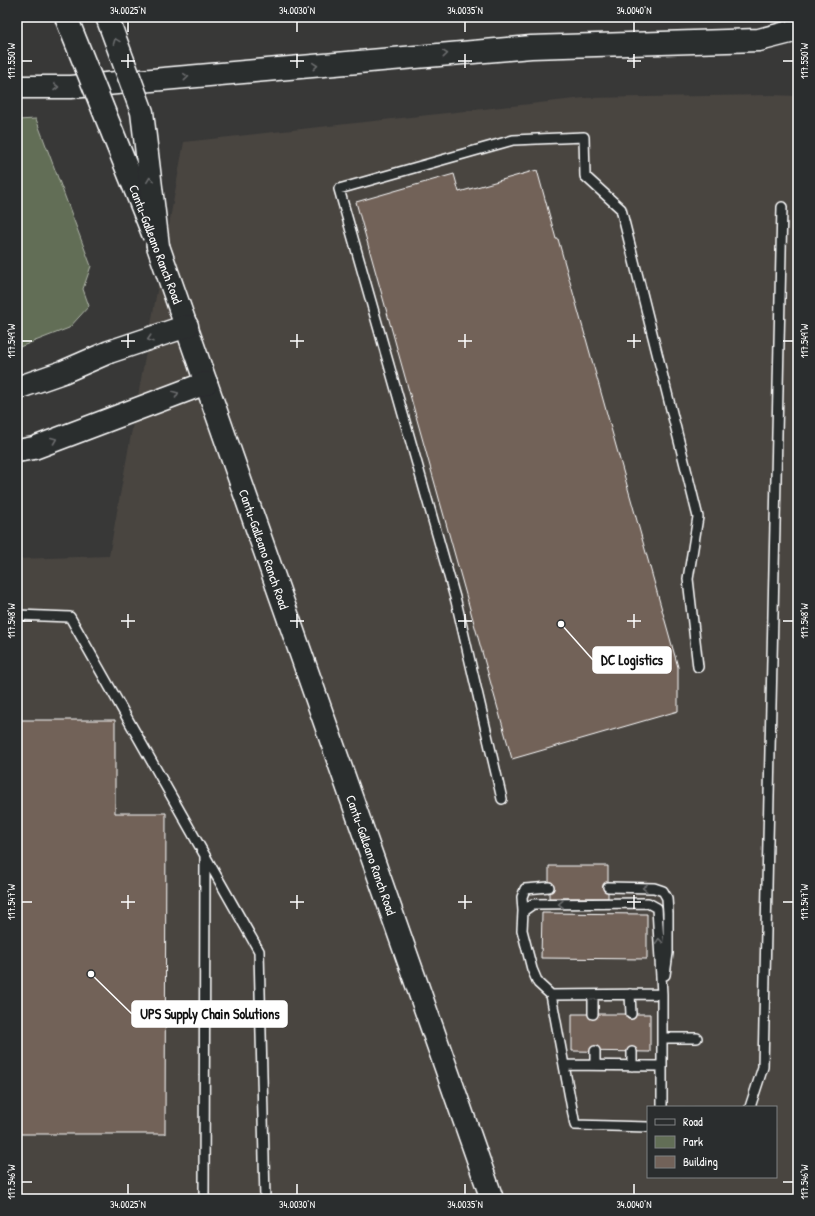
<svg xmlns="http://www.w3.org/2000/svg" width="815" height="1216" viewBox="0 0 815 1216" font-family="'Patrick Hand',sans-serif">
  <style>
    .built { fill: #494541; fill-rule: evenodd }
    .green { fill: #626e56; stroke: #b0b6aa }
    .building { fill: #726259; stroke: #fff }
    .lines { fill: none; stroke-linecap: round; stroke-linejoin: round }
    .lane-casing { stroke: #fff; stroke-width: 12 }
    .secondary-casing { stroke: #fff; stroke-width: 25 }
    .primary-casing { stroke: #fff; stroke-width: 25 }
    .highway-casing { stroke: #fff; stroke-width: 25 }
    .lane { stroke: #2a2d2e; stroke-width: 9 }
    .secondary { stroke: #2a2d2e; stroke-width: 22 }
    .primary { stroke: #2a2d2e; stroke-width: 22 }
    .highway { stroke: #2a2d2e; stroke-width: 22 }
    .primary-bridge-casing { stroke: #fff; stroke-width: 25; stroke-linecap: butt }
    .highway-bridge-casing { stroke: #fff; stroke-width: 25; stroke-linecap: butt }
    .primary-bridge { stroke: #2a2d2e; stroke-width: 22 }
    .highway-bridge { stroke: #2a2d2e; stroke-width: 22 }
    .oneway { stroke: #6a6c6d }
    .ticks { fill: none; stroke: #fff; stroke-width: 1.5 }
    .labels { text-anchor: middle; stroke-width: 3.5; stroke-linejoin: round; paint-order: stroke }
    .street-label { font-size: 13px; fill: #fff; stroke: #2a2d2e }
    .leader { fill: none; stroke: #fff; stroke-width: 1.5 }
    .callout-dot { fill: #fff; stroke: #2a2d2e; stroke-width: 1.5 }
    .callout { fill: #fff; stroke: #fff; stroke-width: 1.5 }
    .callout-label { font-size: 14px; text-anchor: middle; font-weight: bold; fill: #111 }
    .neatline { fill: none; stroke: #fff; stroke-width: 1.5 }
    .ticks-label { font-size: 10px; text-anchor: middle; fill: #fff }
  </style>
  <rect width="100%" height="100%" fill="#383837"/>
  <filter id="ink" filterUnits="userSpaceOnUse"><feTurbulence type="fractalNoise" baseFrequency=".025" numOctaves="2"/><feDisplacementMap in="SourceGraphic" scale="8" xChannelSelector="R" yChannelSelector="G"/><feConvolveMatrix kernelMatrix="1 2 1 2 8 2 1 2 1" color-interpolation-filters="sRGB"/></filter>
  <g filter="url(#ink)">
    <path class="built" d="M771,95L798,96V1199H17V559L109,556L184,142L584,98ZM648,1107H776V1177H648Z"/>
    <path class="green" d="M36,119L91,266L83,289L89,306L69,328L17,348V120Z"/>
    <path class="building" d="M537,170L556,239H558L678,667V711L512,759L356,202L454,174L459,192Z
      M17,720H115V813H166L165,1134H17Z
      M549,866H608V898H549Z
      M542,913L647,914V959L541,958Z
      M572,1014H650V1052L572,1051Z"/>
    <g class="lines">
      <defs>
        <path id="lane" d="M17,615L70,617L259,951L265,1199
          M502,799L456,601L339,189L513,140L584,137L585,176L621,209L698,517L688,579L698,667
          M608,887L654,888L663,891L667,898L668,913V953L665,975
          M523,911L522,897L525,889L549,887
          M630,994L631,1014
          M551,995L538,983L532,969L522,930L523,911L533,904L648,903L657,908L662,994
          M593,995V1014
          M662,1038H697
          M595,1051V1065
          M632,1052V1066
          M564,1065L662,1066
          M750,1107L763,1067L782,207
          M648,1127L575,1125L551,995L662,994V1107
          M204,1199L205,857"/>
        <g id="secondary">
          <path id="s1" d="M206,383L492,1199"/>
        </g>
        <path id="primary" d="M158,246L206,383"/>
        <path id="highway" d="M17,87H71L531,47L759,40L798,30
          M17,388L63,372L109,352L187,326
          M17,451L34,448L206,383"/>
      </defs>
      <use href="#lane" class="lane-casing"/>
      <use href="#secondary" class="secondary-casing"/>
      <use href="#primary" class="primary-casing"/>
      <use href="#highway" class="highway-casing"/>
      <use href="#lane" class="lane"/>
      <use href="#secondary" class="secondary"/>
      <use href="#primary" class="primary"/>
      <use href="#highway" class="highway"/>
      <defs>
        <path id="primary-bridge" d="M66,17L154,236"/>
        <path id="highway-bridge" d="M107,17L142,112L158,246"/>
      </defs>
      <use href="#primary-bridge" class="primary-bridge-casing"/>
      <use href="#highway-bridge" class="highway-bridge-casing"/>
      <use href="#primary-bridge" class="primary-bridge"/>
      <use href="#highway-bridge" class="highway-bridge"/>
    </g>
    <defs><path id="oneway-chevron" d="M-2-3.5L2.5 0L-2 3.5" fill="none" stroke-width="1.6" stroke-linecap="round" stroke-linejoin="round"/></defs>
    <g class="oneway">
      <use href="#oneway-chevron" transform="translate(116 41) rotate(-111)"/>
      <use href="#oneway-chevron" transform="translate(445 54) rotate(-5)"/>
      <use href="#oneway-chevron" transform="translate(315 66) rotate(-5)"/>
      <use href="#oneway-chevron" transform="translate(186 77) rotate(-5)"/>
      <use href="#oneway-chevron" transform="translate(56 87)"/>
      <use href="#oneway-chevron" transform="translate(150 180) rotate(-97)"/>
      <use href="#oneway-chevron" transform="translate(150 339) rotate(162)"/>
      <use href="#oneway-chevron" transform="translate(176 394) rotate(-21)"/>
      <use href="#oneway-chevron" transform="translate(54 440) rotate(-21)"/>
      <use href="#oneway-chevron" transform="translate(645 888) rotate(-179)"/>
      <use href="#oneway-chevron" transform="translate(561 904) rotate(178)"/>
      <use href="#oneway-chevron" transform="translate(659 941) rotate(-94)"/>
    </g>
  </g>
  <path class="ticks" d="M128,22V32M297,22V32M465,22V32M634,22V32M128,54V68M297,54V68M465,54V68M634,54V68M22,61H32M121,61H135M290,61H304M458,61H472M627,61H641M783,61H793M128,334V348M297,334V348M465,334V348M634,334V348M22,341H32M121,341H135M290,341H304M458,341H472M627,341H641M783,341H793M128,614V628M297,614V628M465,614V628M634,614V628M22,621H32M121,621H135M290,621H304M458,621H472M627,621H641M783,621H793M128,895V909M297,895V909M465,895V909M634,895V909M22,902H32M121,902H135M290,902H304M458,902H472M627,902H641M783,902H793M22,1182H32M783,1182H793M128,1184V1194M297,1184V1194M465,1184V1194M634,1184V1194"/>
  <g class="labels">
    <g class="street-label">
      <text transform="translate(156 244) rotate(69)" y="5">Cantu-Galleano Ranch Road</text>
      <text dy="5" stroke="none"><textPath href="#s1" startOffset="176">Cantu-Galleano Ranch Road</textPath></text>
      <text dy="5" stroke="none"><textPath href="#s1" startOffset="500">Cantu-Galleano Ranch Road</textPath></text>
    </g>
  </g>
  <path class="leader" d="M561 624L593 660M91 974L132 1014"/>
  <g class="callout-dot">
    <circle cx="561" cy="624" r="4"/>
    <circle cx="91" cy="974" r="4"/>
  </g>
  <g class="callout">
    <rect x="593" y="647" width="78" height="26" rx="4"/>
    <rect x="132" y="1001" width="155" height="26" rx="4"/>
  </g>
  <g class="callout-label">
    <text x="632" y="665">DC Logistics</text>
    <text x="210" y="1019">UPS Supply Chain Solutions</text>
  </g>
  <rect width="815" height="1216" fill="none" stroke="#2a2d2e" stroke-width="44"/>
  <rect x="647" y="1106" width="130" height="72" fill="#2a2d2e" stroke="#7f8182"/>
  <rect x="655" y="1119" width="20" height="6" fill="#2a2d2e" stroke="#7f8182"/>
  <text x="683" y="1126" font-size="12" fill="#ffffff">Road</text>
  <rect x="655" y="1136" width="20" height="12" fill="#626e56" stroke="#7f8182"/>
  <text x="683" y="1146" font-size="12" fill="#ffffff">Park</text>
  <rect x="655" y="1156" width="20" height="12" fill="#726259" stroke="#7f8182"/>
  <text x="683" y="1166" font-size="12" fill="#ffffff">Building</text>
  <rect x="22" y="22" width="771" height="1172" class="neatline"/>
  <g class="ticks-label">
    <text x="128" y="14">34.0025°N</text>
    <text x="297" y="14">34.0030°N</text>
    <text x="465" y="14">34.0035°N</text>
    <text x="634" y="14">34.0040°N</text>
    <text transform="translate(11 61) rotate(-90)" y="4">117.550°W</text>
    <text transform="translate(804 61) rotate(-90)" y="4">117.550°W</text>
    <text transform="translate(804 341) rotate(-90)" y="4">117.549°W</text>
    <text transform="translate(11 341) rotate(-90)" y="4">117.549°W</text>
    <text transform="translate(804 621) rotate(-90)" y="4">117.548°W</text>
    <text transform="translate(11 621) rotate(-90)" y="4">117.548°W</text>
    <text transform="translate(804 902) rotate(-90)" y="4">117.547°W</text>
    <text transform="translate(11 902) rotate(-90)" y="4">117.547°W</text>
    <text transform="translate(11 1182) rotate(-90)" y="4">117.546°W</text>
    <text transform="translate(804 1182) rotate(-90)" y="4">117.546°W</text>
    <text x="128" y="1208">34.0025°N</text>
    <text x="297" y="1208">34.0030°N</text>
    <text x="465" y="1208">34.0035°N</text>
    <text x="634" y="1208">34.0040°N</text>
  </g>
</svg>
